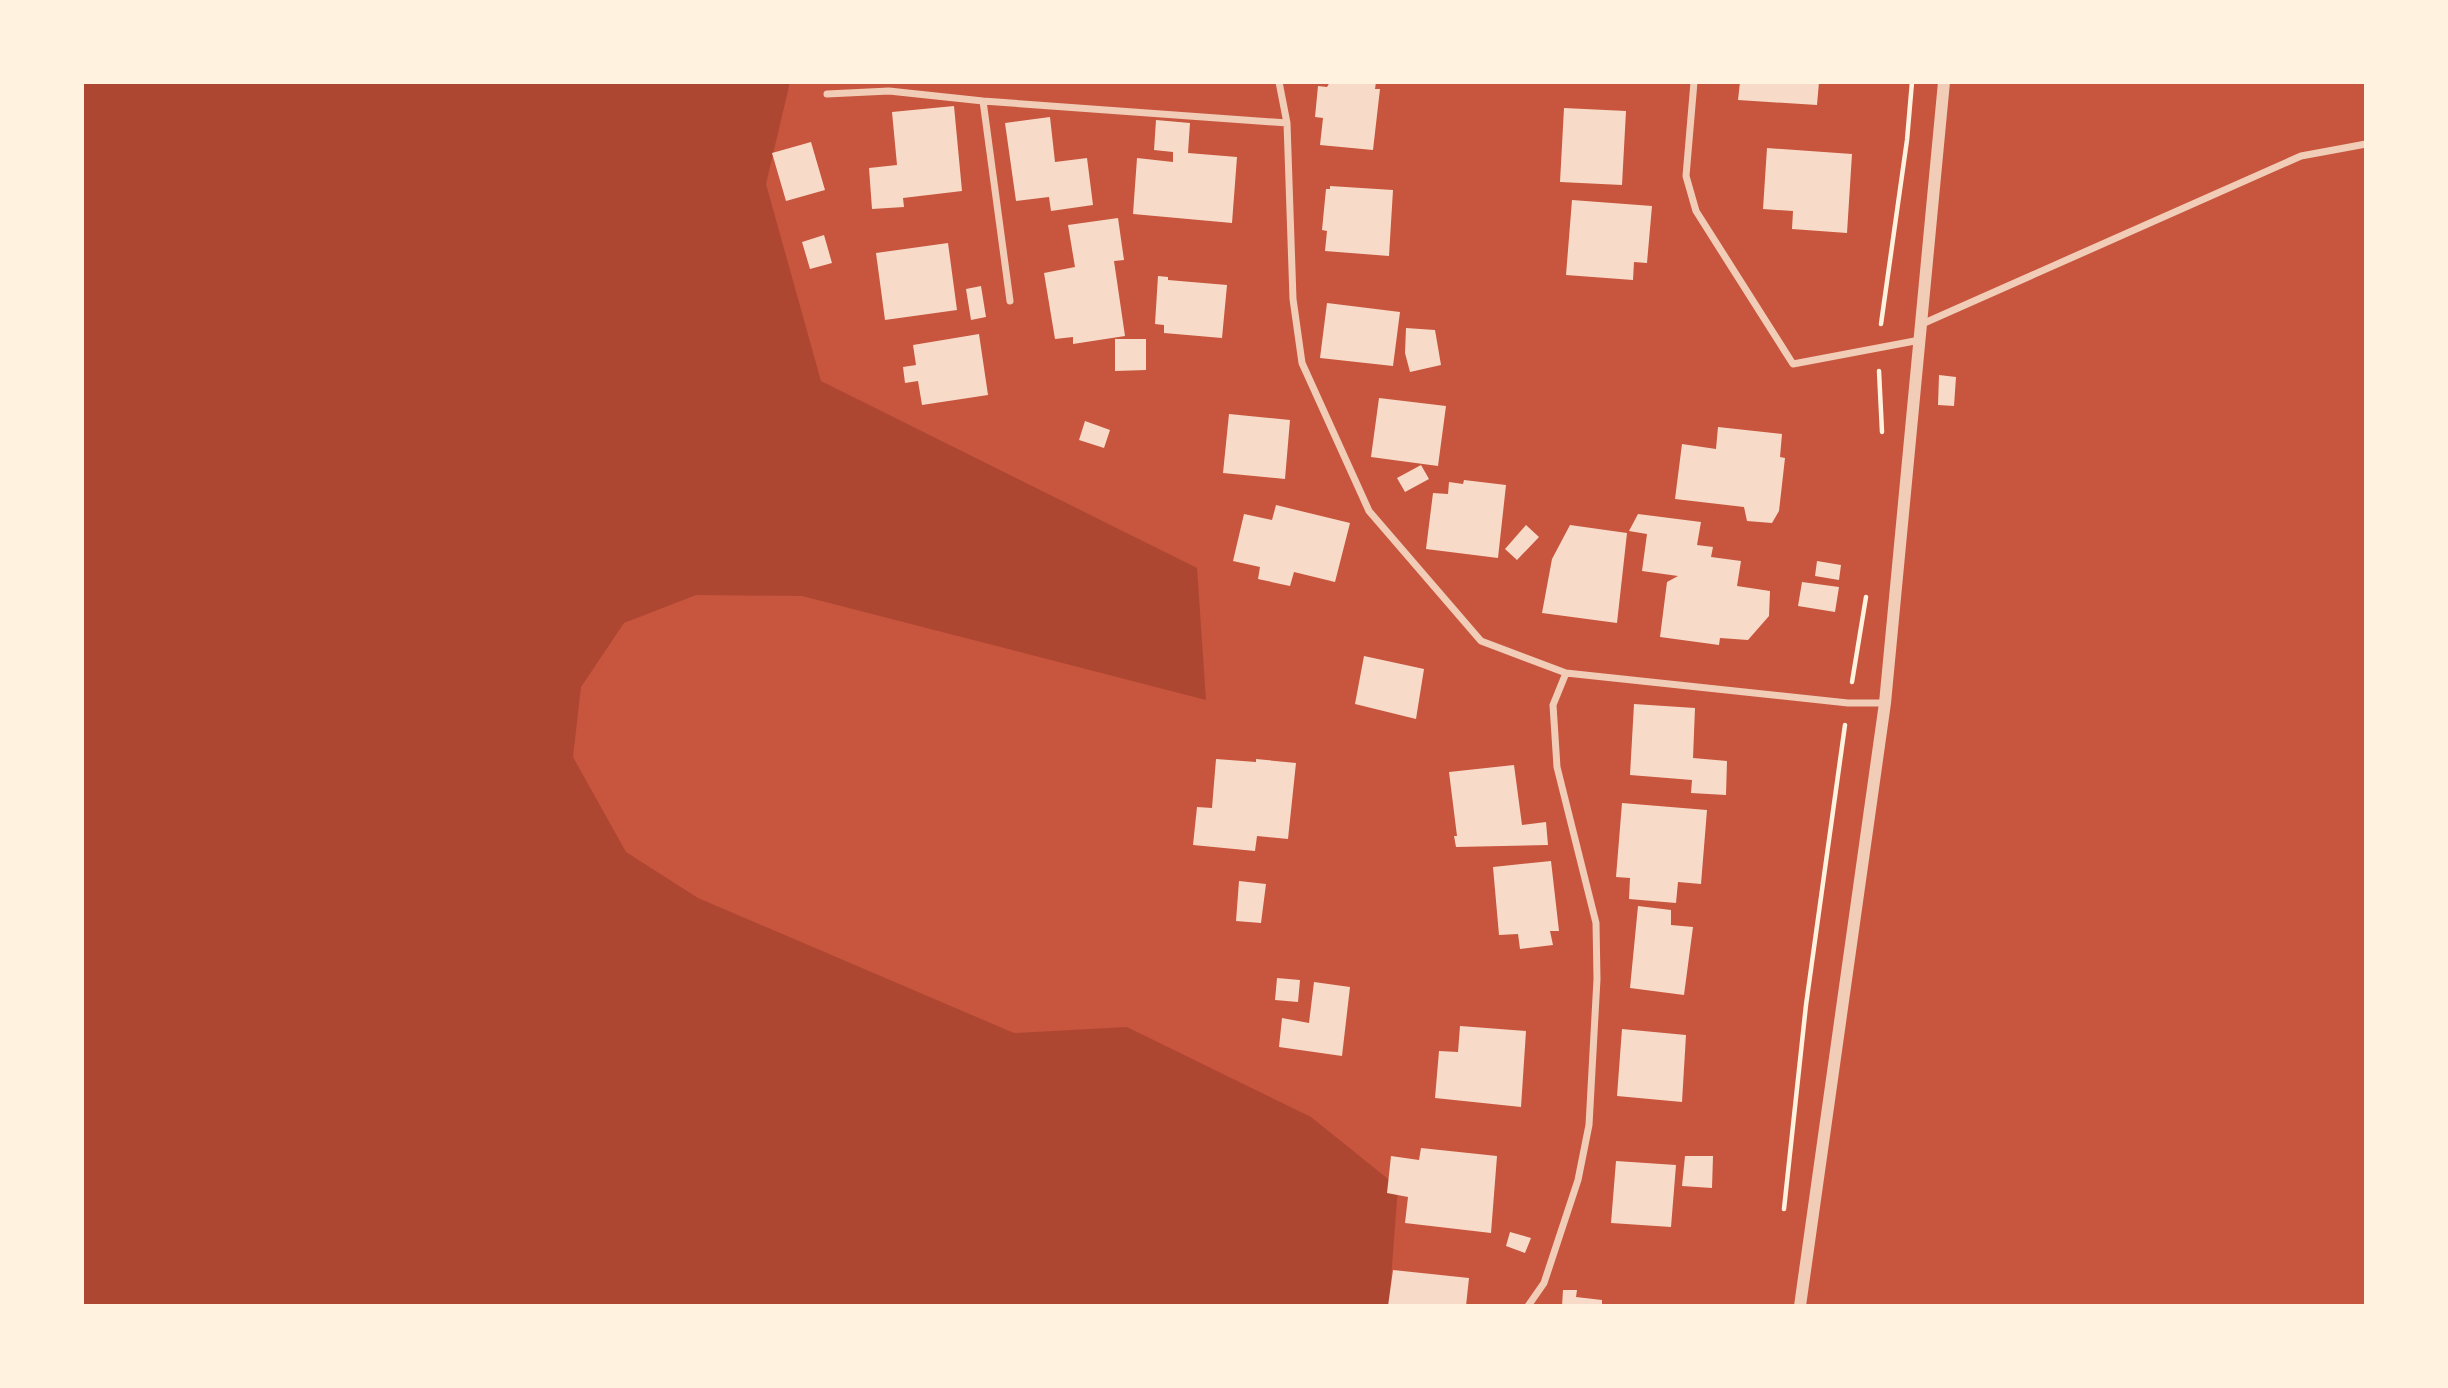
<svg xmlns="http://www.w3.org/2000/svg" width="2448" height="1388" viewBox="0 0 2448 1388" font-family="'IBM Plex Sans',sans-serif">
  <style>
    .green { fill: #ae4732 }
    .building { fill: #f7dbc8 }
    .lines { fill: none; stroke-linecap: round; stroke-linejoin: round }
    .path { stroke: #fff3e0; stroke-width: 4.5 }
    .minor { stroke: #f1ccb7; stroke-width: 7 }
    .tertiary { stroke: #f1ccb7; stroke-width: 12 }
  </style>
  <rect width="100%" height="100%" fill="#c8553d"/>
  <path class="green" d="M82,82H790L766,184L821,381L1197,568L1206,700L802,596L696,595L624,623L581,687L573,757L626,852L698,898L1014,1033L1127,1027L1311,1117L1398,1187L1389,1306H82Z"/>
  <path class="building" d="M1330,82H1376L1375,89H1380L1373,150L1320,145L1323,118L1315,117L1318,86L1327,87Z
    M1740,82H1819L1817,105L1738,100Z
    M954,106L962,191L903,198L904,207L872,209L869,168L897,165L892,112Z
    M1564,108L1626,111L1622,185L1560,182Z
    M1050,117L1055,162L1087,158L1093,205L1051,211L1049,197L1016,201L1005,123Z
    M1156,120L1190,123L1188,153L1237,157L1232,223L1133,214L1137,158L1173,162V152L1154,150Z
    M811,142L825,190L786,201L772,153Z
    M1767,148L1852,154L1847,233L1792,229L1793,211L1763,209Z
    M1330,186L1393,190L1389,256L1325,251L1327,231L1322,230L1326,189H1330Z
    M1572,200L1652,206L1647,263L1634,262L1633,280L1566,275Z
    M1118,218L1124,260L1114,261L1125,336L1073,344V337L1055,339L1044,273L1075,267L1068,225Z
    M824,235L832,263L810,269L802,242Z
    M948,243L957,310L885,320L876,253Z
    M1158,276L1168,277V280L1227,285L1222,338L1164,333V325L1155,324Z
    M981,286L986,317L971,320L966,289Z
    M1327,303L1400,312L1393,366L1320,358Z
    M1406,328L1435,330L1441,365L1410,372L1405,353Z
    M979,334L988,395L922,405L918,381L905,383L903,367L916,365L913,345Z
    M1115,339H1146V370L1115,371Z
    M1939,375L1956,377L1954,406L1938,405Z
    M1379,398L1446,406L1438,466L1371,457Z
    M1229,414L1290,420L1285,479L1223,473Z
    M1085,421L1110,430L1104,448L1079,440Z
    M1718,427L1782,434L1780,457L1785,458L1779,511L1772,523L1747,521L1744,507L1675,499L1682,444L1716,449Z
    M1421,465L1429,479L1405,492L1397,478Z
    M1464,480L1506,485L1498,558L1426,549L1433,493L1448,494L1449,482L1463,484Z
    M1276,505L1350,523L1335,582L1294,572L1290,586L1258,579L1260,567L1233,561L1244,514L1272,520Z
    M1638,514L1701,522L1697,545L1713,547L1711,557L1741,561L1737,586L1770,591L1769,616L1748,640L1720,638L1719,645L1660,637L1667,582L1678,576L1642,571L1647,534L1629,531Z
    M1526,525L1539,537L1517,560L1505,549Z
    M1570,525L1627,533L1617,623L1542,613L1552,559Z
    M1817,561L1841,565L1839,580L1815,576Z
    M1802,582L1839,587L1835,612L1798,606Z
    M1364,656L1424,669L1416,719L1355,704Z
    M1634,704L1695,708L1693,758L1727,761L1726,795L1691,793L1692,780L1630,775Z
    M1216,759L1256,762V759L1296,763L1288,839L1257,836L1255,851L1193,845L1197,807L1212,808Z
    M1514,765L1522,825L1546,822L1548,845L1456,847L1454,836H1457L1449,772Z
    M1622,803L1707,810L1701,884L1678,882L1676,903L1629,899L1630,878L1616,877Z
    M1551,861L1559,931H1550L1553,945L1520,949L1518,934L1499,935L1493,867Z
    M1239,881L1266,884L1261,923L1236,921Z
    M1638,906L1671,910V925L1693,927L1684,995L1630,988Z
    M1277,978L1300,980L1298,1002L1275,1000Z
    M1314,982L1350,987L1342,1056L1279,1047L1282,1018L1309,1023Z
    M1460,1026L1526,1031L1521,1107L1435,1098L1439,1051L1458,1052Z
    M1622,1029L1686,1035L1682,1102L1617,1096Z
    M1421,1148L1497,1156L1491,1233L1405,1223L1408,1197L1387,1193L1391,1156L1419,1160Z
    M1685,1156H1713L1712,1188L1682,1186Z
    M1616,1161L1676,1165L1671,1227L1611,1223Z
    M1510,1232L1531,1238L1525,1253L1506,1246Z
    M1393,1270L1469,1278L1466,1306H1388Z
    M1563,1290H1577L1576,1297L1602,1300V1306H1562Z"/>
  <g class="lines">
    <path class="path" d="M1881,324L1907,140L1912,82
      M1879,371L1882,432
      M1852,682L1866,597
      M1784,1209L1806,1005L1845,725"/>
    <path class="minor" d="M1279,82L1287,123L1293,299L1302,363L1369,511L1481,641L1566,673L1848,703H1885
      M1694,82L1686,176L1696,211L1793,364L1920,340
      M827,94L889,91L983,101L1287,123
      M983,101L1010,301
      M1922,324L2301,156L2366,144
      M1528,1306L1544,1283L1578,1180L1589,1125L1597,979L1596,923L1557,767L1553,705L1566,673"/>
    <path class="tertiary" d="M1800,1306L1885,703L1944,82"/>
  </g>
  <rect width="2448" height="1388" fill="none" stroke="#fff3e0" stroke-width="168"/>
</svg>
